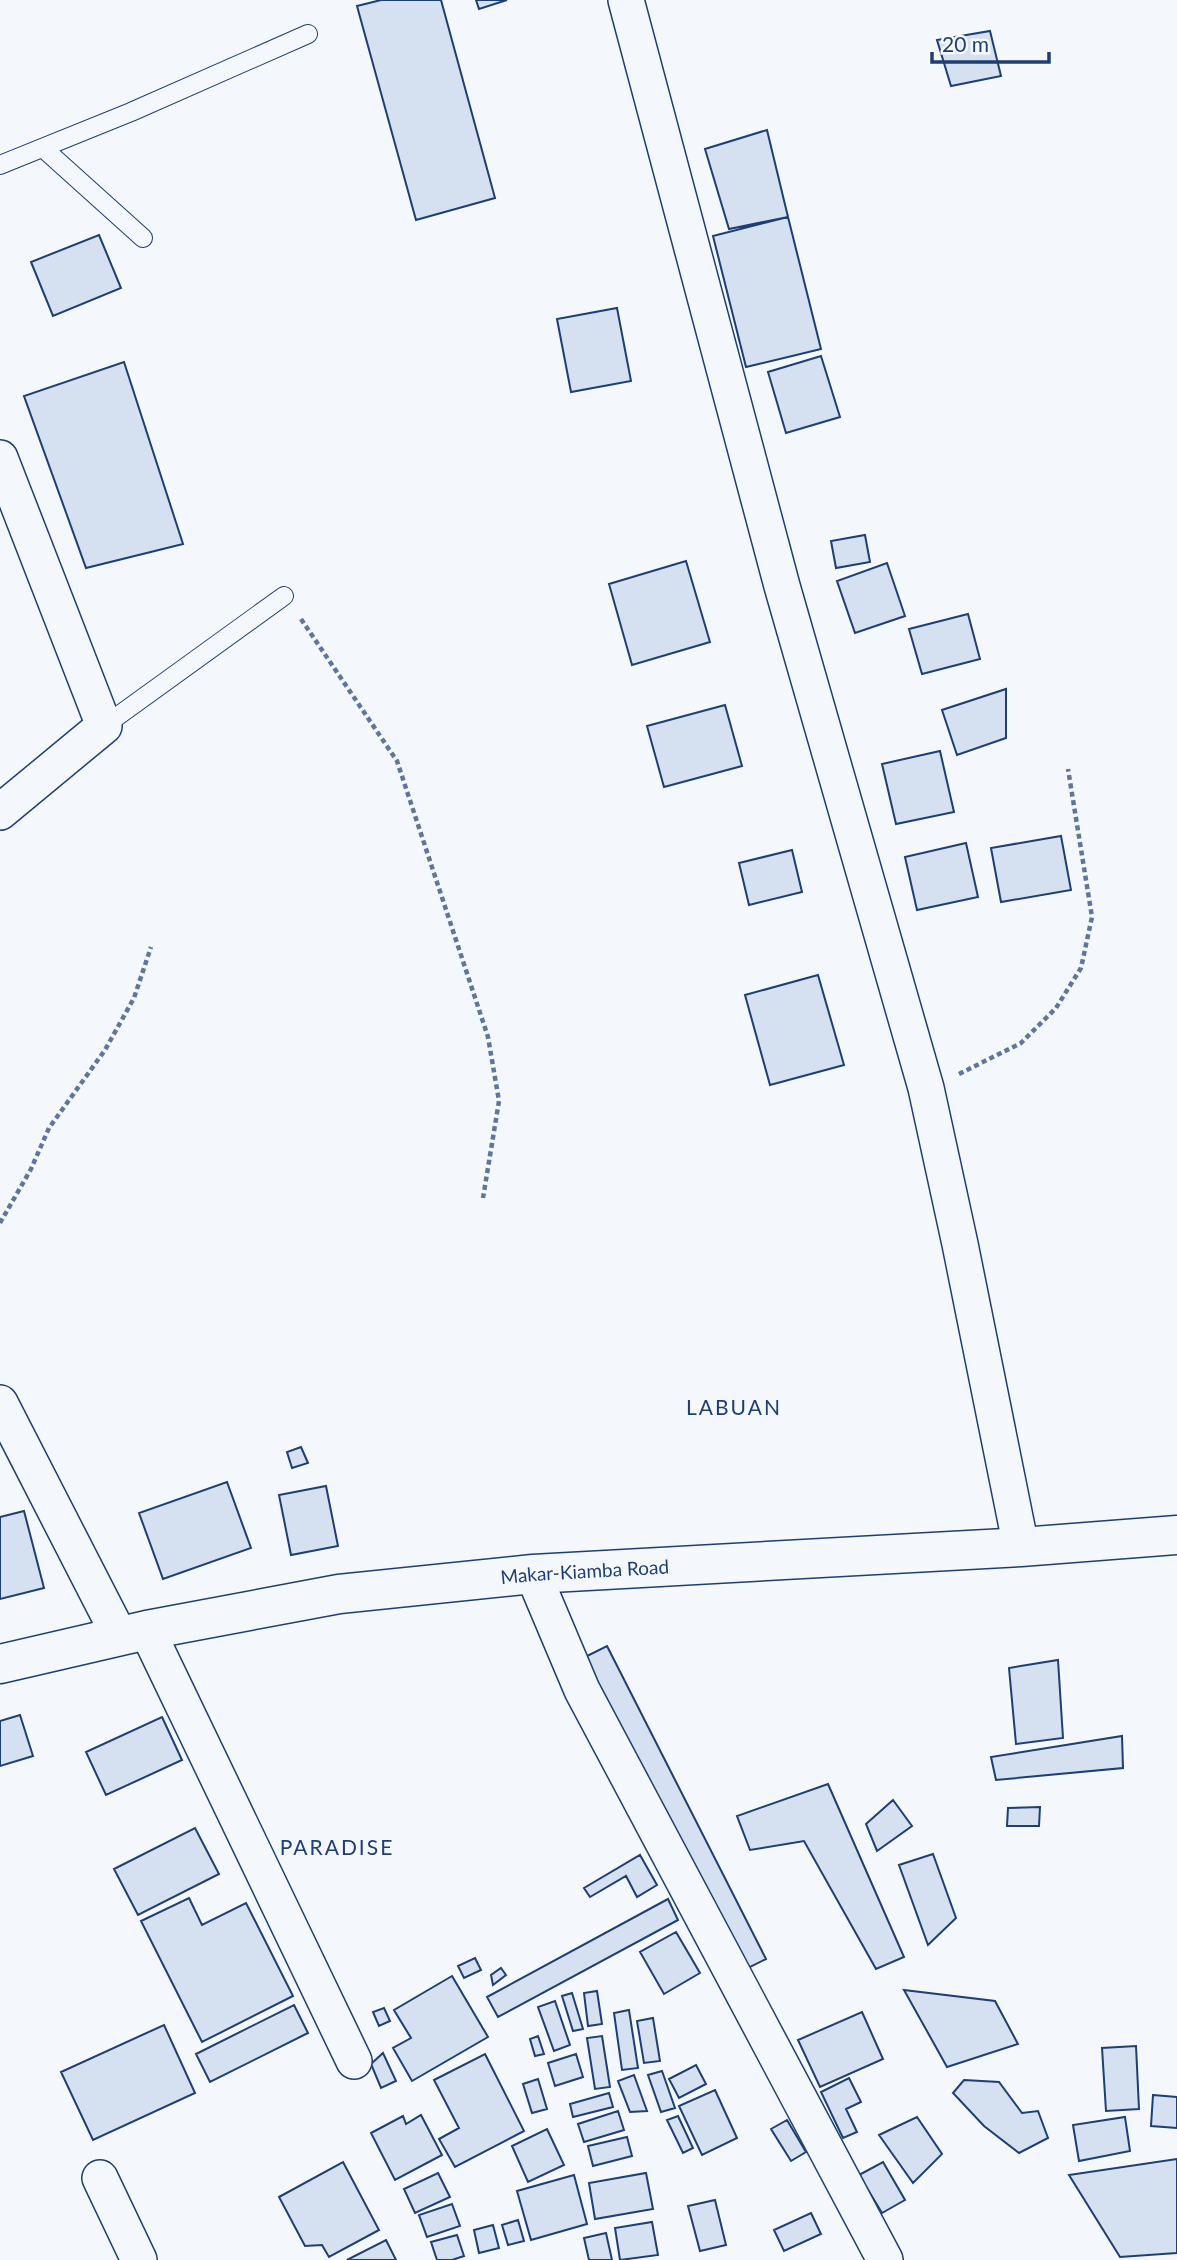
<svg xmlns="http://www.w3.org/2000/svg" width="1177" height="2260" viewBox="0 0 1177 2260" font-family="Lato,sans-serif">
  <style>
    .building { fill: #d5e0f0; stroke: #1d3f73; stroke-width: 2 }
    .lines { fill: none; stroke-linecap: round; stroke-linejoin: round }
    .service-casing { stroke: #1d3f73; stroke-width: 20 }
    .minor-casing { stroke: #1d3f73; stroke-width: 38 }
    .primary-casing { stroke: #1d3f73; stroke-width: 41 }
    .path { stroke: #5e769c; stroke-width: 4.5; stroke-dasharray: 5 3.5; stroke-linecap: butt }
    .service { stroke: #f4f7fb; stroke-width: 18 }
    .minor { stroke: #f4f7fb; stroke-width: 35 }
    .primary { stroke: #f4f7fb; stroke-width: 38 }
    .labels { text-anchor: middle; stroke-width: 5; stroke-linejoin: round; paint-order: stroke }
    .street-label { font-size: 19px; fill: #1d3f73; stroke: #f4f7fb }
    .neighbourhood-label { font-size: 21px; letter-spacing: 2px; fill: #1d3f73; stroke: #f4f7fb }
  </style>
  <rect width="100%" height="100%" fill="#f4f7fb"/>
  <path class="building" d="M381,0H441L495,198L416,220L357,6Z
    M476,0H507L479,9Z
    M990,31L1001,76L951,86L937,40Z
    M767,130L788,217L729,229L705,149Z
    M788,217L821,349L746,367L713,236Z
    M99,235L121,288L53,316L31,262Z
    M617,308L631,381L571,392L557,319Z
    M821,356L840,417L786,433L768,372Z
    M124,362L183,544L86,568L24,396Z
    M865,535L870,562L836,568L831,541Z
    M686,561L710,642L632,665L609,584Z
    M887,563L905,616L855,633L837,581Z
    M968,614L980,659L922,674L909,629Z
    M1006,689V738L957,755L942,710Z
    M725,705L742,766L664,787L647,726Z
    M940,751L954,812L896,824L882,764Z
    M1061,836L1071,890L1001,902L991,848Z
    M966,843L978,897L917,910L905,857Z
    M792,850L802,892L749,905L739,863Z
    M818,975L844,1065L770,1085L745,995Z
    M301,1447L308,1463L292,1468L287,1452Z
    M227,1482L251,1548L163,1579L139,1513Z
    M326,1486L338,1546L291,1555L279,1495Z
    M24,1511L44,1588L0,1599V1517Z
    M607,1646L766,1959L744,1970L585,1657Z
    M1058,1660L1063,1738L1016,1744L1009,1668Z
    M20,1715L33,1756L0,1766V1721Z
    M162,1717L182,1760L106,1795L86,1752Z
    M1122,1736L1123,1768L996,1780L991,1757Z
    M828,1784L904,1957L876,1969L804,1841L750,1850L737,1816Z
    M893,1800L912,1826L877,1851L866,1824Z
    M1040,1807L1039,1826H1007L1008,1808Z
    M195,1828L219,1874L138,1915L114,1869Z
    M933,1854L956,1918L928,1945L899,1865Z
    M640,1855L657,1885L637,1897L626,1876L590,1897L584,1888Z
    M189,1898L202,1925L246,1903L293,1996L202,2042L141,1921Z
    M668,1899L678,1920L498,2017L487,1997Z
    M676,1932L700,1973L664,1994L640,1952Z
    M475,1958L481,1970L464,1978L458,1966Z
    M501,1968L506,1975L493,1985L491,1975Z
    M452,1976L488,2037L412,2081L393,2048L411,2038L394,2010Z
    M904,1990L995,2001L1018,2044L947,2067Z
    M597,1991L602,2024L588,2026L584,1993Z
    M572,1993L583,2029L573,2031L562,1996Z
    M555,2001L570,2045L554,2051L538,2007Z
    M294,2005L308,2033L210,2082L196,2054Z
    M384,2008L390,2021L379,2026L373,2012Z
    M629,2010L638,2068L622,2070L614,2013Z
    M862,2012L883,2059L820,2087L798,2040Z
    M653,2018L660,2061L644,2063L637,2021Z
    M164,2025L195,2093L93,2140L61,2072Z
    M538,2036L544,2054L535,2056L530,2039Z
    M602,2036L610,2087L595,2089L587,2038Z
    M1136,2046L1139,2109L1106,2111L1102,2048Z
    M383,2053L396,2081L381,2088L371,2064Z
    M485,2054L524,2131L455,2167L439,2139L459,2128L434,2080Z
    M576,2054L583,2077L555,2086L548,2063Z
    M696,2065L706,2084L679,2098L669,2079Z
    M662,2071L675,2108L661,2112L648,2075Z
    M634,2075L647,2111L630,2112L618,2081Z
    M849,2078L861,2102L846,2109L857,2132L843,2138L821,2092Z
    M538,2079L547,2109L532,2113L523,2084Z
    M964,2080L999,2082L1022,2113L1038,2111L1048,2138L1019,2153L984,2126L953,2093Z
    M715,2090L737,2138L702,2155L679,2106Z
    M609,2093L613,2107L573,2117L570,2104Z
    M1153,2095L1177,2097V2128L1151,2126Z
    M618,2111L624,2130L584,2142L578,2124Z
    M421,2115L442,2155L395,2180L371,2133L403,2116L406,2124Z
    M678,2116L693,2148L683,2153L667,2120Z
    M917,2117L942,2154L913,2183L879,2135Z
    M1125,2117L1130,2151L1079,2161L1073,2125Z
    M787,2120L806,2152L791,2161L771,2129Z
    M547,2129L564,2165L528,2182L512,2146Z
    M627,2137L632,2156L593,2166L588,2146Z
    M1177,2159V2253L1120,2257L1069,2175Z
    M343,2162L379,2230L329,2257L322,2245L305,2246L279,2197Z
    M883,2162L905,2200L882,2213L859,2175Z
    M438,2173L450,2197L415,2213L404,2189Z
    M646,2173L653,2209L595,2219L589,2183Z
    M574,2175L587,2224L531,2240L517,2191Z
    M715,2200L726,2245L700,2251L688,2206Z
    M452,2204L460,2226L427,2237L419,2215Z
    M811,2213L821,2234L784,2251L774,2230Z
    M518,2220L524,2241L508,2245L502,2225Z
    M652,2222L658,2255L620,2260L615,2228Z
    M493,2225L499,2248L479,2253L474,2230Z
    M606,2233L612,2260H589L584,2238Z
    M457,2235L464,2256L452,2260H437L431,2242Z
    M386,2240L396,2260H347Z"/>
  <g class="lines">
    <defs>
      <path id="service" d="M43,148L143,238
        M0,165L131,112L308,34
        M104,726L284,596"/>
      <path id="minor" d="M626,0L782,586L926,1088L960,1244L1021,1547
        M0,458L104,726L0,812
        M0,1403L120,1637
        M533,1574L582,1690L885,2260
        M147,1630L354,2061
        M100,2178L139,2260"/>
      <g id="primary">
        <path id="s1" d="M0,1664L147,1630L339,1594L533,1574L1021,1547L1177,1535"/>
      </g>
    </defs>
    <use href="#service" class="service-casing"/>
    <use href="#minor" class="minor-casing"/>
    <use href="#primary" class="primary-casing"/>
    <path class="path" d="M301,619L397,761L488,1037L499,1101L483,1198
      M959,1074L1021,1043L1056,1008L1081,968L1092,917L1068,769
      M0,1223L31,1169L49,1128L105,1050L134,998L151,947"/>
    <use href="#service" class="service"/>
    <use href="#minor" class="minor"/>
    <use href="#primary" class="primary"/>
  </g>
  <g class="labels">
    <g class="street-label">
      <text dy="7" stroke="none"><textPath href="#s1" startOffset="593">Makar-Kiamba Road</textPath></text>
    </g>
    <g class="neighbourhood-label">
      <text x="734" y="1415">LABUAN</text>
      <text x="337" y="1855">PARADISE</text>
    </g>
  </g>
  <path d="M932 52v10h117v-10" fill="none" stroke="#1d3f73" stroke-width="3.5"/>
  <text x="942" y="52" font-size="21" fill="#1d3f73" stroke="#f4f7fb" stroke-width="5" paint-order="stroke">20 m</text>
</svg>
